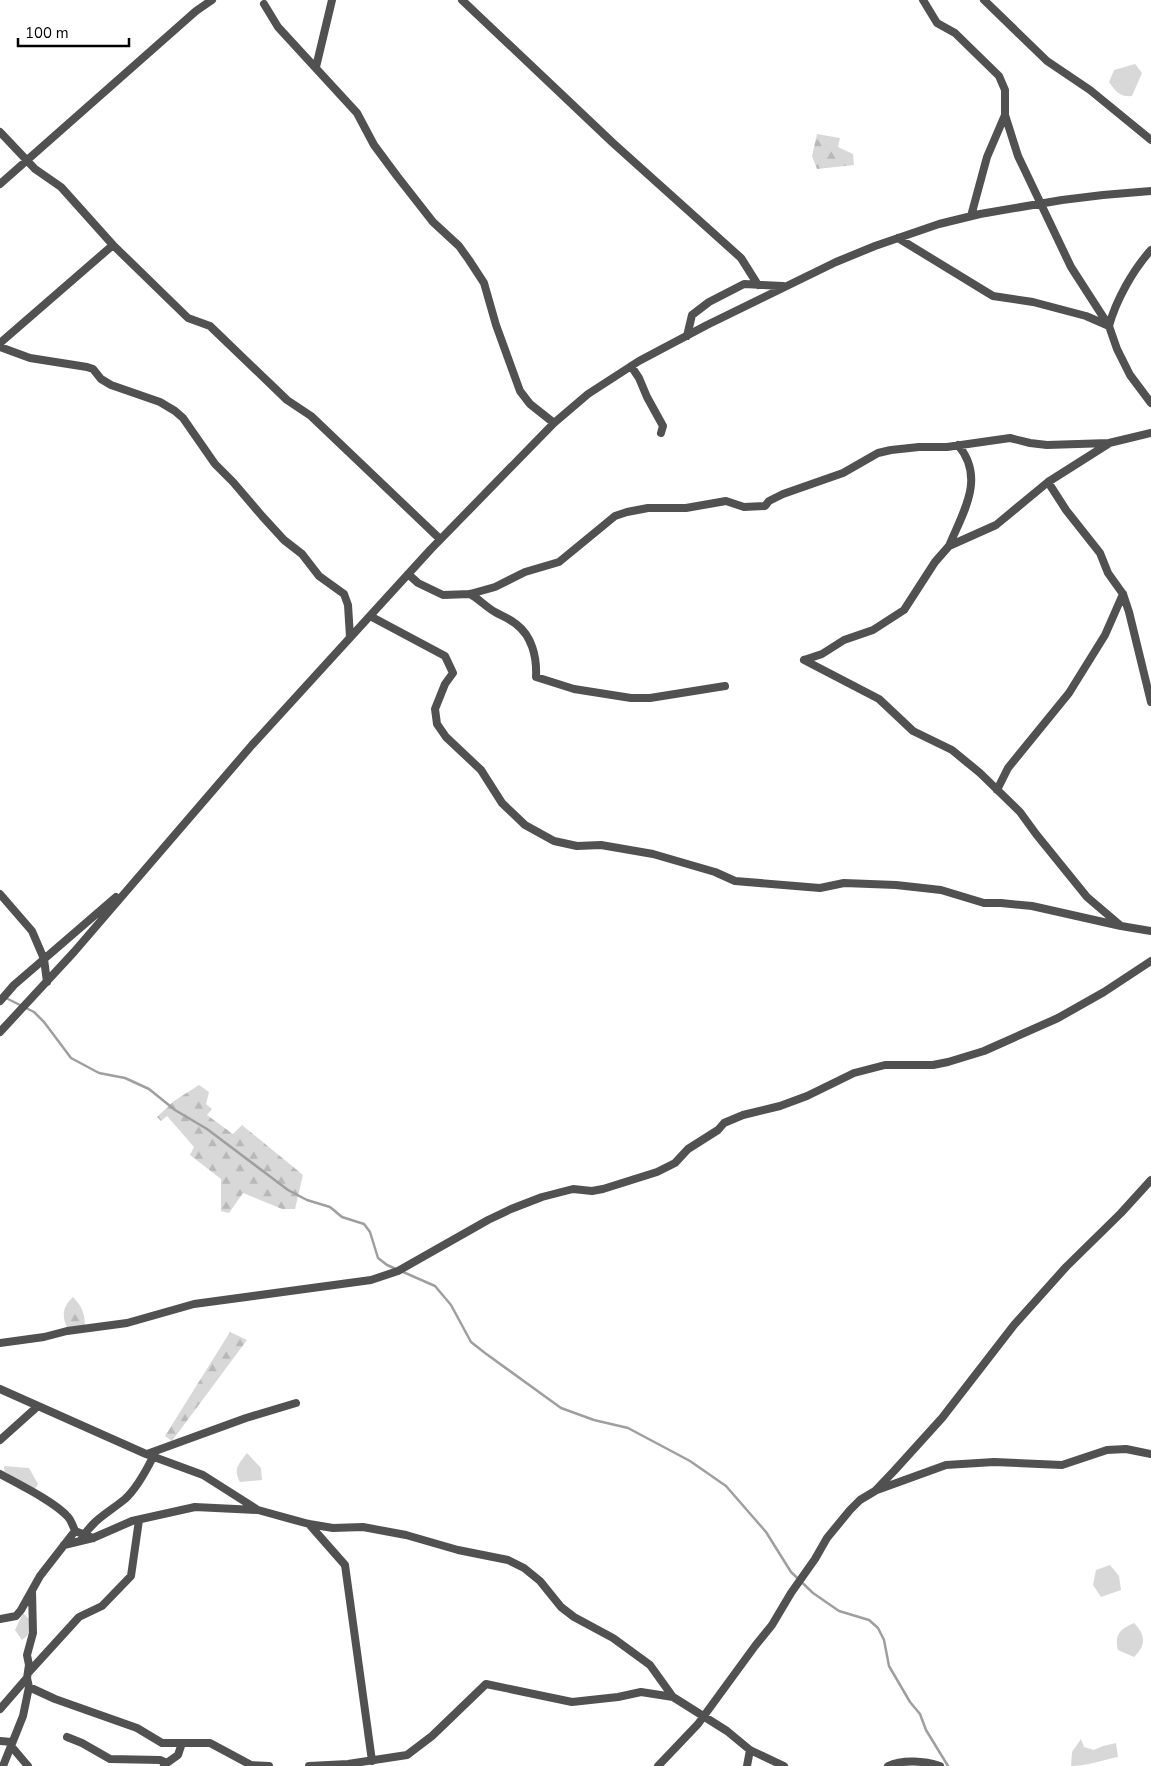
<svg xmlns="http://www.w3.org/2000/svg" width="1151" height="1766" viewBox="0 0 1151 1766" font-family="'Nunito Sans',sans-serif">
  <style>
    .green { fill: #d8d8d8 }
    .forest { fill: url(#forest-firs) }
    .lines { fill: none; stroke-linecap: round; stroke-linejoin: round }
    .stream { stroke: #9f9f9f; stroke-width: 2.5 }
    .minor { stroke: #515151; stroke-width: 8 }
  </style>
  <defs>
    <pattern id="forest-firs" width="22" height="20" patternUnits="userSpaceOnUse" patternTransform="scale(1.25)"><rect width="22" height="20" fill="#d8d8d8"/><path d="M5 1l3.5 6h-7zM16 11l3.5 6h-7z" fill="#b8b8b8"/></pattern>
  </defs>
  <rect width="100%" height="100%" fill="#fff"/>
  <path class="green" d="M1135,64L1142,73L1132,96C1120,97 1116,92 1109,82L1114,70Z
    M247,1453L261,1468L262,1480L240,1482C233,1469 238,1465 247,1453Z
    M4,1466L29,1468L38,1484L33,1492L22,1491L5,1478Z
    M1110,1565L1119,1576L1121,1590L1101,1597L1093,1585L1096,1570Z
    M23,1613L30,1620L33,1631L22,1640L15,1630Z
    M1134,1623C1145,1634 1147,1645 1134,1657L1118,1650C1114,1635 1120,1629 1134,1623Z
    M1081,1739L1084,1747L1094,1750L1103,1746L1116,1743L1118,1757C1102,1760 1087,1766 1071,1766L1072,1752Z"/>
  <path class="forest" d="M817,134L840,138L838,147L853,154L854,165L817,169L812,156Z
    M199,1085L209,1092L206,1104L212,1109L207,1115L233,1134L242,1125L303,1175L295,1209H282L243,1193L229,1213L221,1211V1179L190,1155L194,1147L167,1116L161,1121L157,1117L174,1101Z
    M73,1297C83,1307 85,1315 85,1328L69,1330C61,1318 62,1307 73,1297Z
    M230,1332L247,1340L172,1441L165,1436Z"/>
  <g class="lines">
    <path class="stream" d="M4,997L34,1012L44,1022L71,1058L99,1073L125,1078L149,1089L175,1110L207,1129L288,1190L307,1200L330,1207L342,1217L364,1224L370,1232L378,1258L387,1265L396,1269
      M401,1271L435,1286L451,1305L471,1342L485,1353L561,1408L594,1420L628,1428L690,1461L726,1486L766,1532L791,1572L813,1593L839,1611L869,1620L878,1628L884,1640L889,1666L910,1702L920,1714L926,1730L948,1766"/>
    <path class="minor" d="M462,0L613,143L741,258L758,285
      M923,0L937,23L955,33L999,76L1005,90V115L1018,156L1071,267L1109,326L1117,349L1130,375L1151,403
      M984,0L1047,61L1090,90L1151,140
      M264,4L278,27L357,113L374,145L397,176L433,222L459,246L469,260L484,283L496,325L520,391L530,404L554,423
      M316,67L332,0
      M0,132L35,169L61,187L113,245L188,318L210,326L287,400L311,416L440,539
      M0,184L196,11L212,0
      M971,216L987,157L1005,115
      M898,238L993,296L1033,302L1086,316L1109,326C1116,300 1133,270 1151,250
      M687,336L692,315L709,302L744,284L783,286
      M0,343L113,245
      M0,347L30,358L87,367L93,369L101,379L111,385L160,402L175,411L183,418L215,464L233,482L262,516L284,540L302,554L319,576L344,594L348,605L350,637
      M631,366L639,378L647,397L663,426L661,433
      M1048,482L1066,510L1100,553L1108,573L1123,594L1129,612L1151,702
      M949,546C963,512 986,478 958,445
      M408,574L418,583L443,595L470,594L495,587L525,572L559,562L615,516L627,512L648,508H686L726,501L744,507L765,506L769,501L783,494L843,473L878,453L891,450L919,447H947L1010,438L1030,443L1047,445L1109,443L1151,433
      M470,594C479,599 486,607 495,612C502,616 510,619 516,624C532,636 537,657 536,677L574,689L631,698H650L725,686
      M370,616L445,656L453,673L445,684L435,709L437,724L446,737L481,770L502,803L525,825L554,841L577,846L601,845L653,854L715,872L735,881L820,888L844,883L896,885L941,890L984,903H1001L1032,906L1121,926
      M804,660L879,699L913,731L952,750L980,773L1020,812L1036,834L1087,897L1121,926L1151,931
      M804,660L822,654L844,640L873,630L904,610L935,562L949,546L996,525L1048,482L1108,444
      M997,790L1008,768L1069,693L1105,635L1123,594
      M0,894L32,931L44,959L47,982
      M0,1001L14,985L116,897
      M0,1032L74,952L252,745L431,549L554,423L588,394L639,361L707,325L836,262L875,246L939,224L980,214L1062,200L1103,195L1151,191
      M0,1343L44,1337L67,1331L127,1323L194,1304L371,1280L398,1271L488,1220L511,1209L542,1197L573,1189L592,1191L603,1189L657,1172L675,1163L688,1149L718,1130L724,1123L743,1115L780,1106L807,1096L854,1073L885,1065H933L948,1062L984,1051L1058,1018L1104,992L1151,961
      M0,1389L146,1454L203,1475L258,1510L309,1524L333,1528L363,1527L406,1535L458,1550L508,1560L524,1568L540,1581L561,1607L574,1617L613,1638L650,1665L673,1697L727,1731L750,1750L784,1766
      M0,1440L38,1406
      M147,1454L246,1418L296,1403
      M0,1474C18,1484 55,1502 68,1517C71,1520 73,1526 75,1531L93,1538
      M877,1490L946,1465L994,1462L1062,1465L1107,1450L1126,1449L1151,1454
      M309,1524L345,1565L372,1761
      M82,1538C95,1518 108,1513 125,1499C135,1490 147,1469 153,1457
      M64,1545L93,1538L132,1521L195,1507L257,1510
      M0,1619L16,1616L21,1610L40,1576L75,1531
      M28,1673L79,1617L102,1606L131,1576L139,1520
      M29,1687L55,1699L137,1728L162,1743H210L251,1765L269,1766
      M0,1709L27,1678
      M67,1737L82,1743L110,1759L160,1760L167,1763
      M0,1741L12,1742
      M11,1746L28,1766
      M164,1765L178,1755L182,1743
      M3,1766L23,1716L29,1687L27,1678L29,1665L27,1655L33,1633L32,1591
      M309,1766L348,1764L407,1755L432,1736L486,1684L572,1702L618,1697L641,1692L673,1697
      M658,1766L698,1724L755,1646L772,1625L791,1593L815,1559L827,1538L850,1510L860,1500L875,1491L894,1471L942,1418L1014,1325L1066,1267L1121,1213L1151,1180
      M747,1766L750,1750
      M888,1766C903,1759 925,1761 940,1766"/>
  </g>
  <path d="M18 38v8h111v-8" fill="none" stroke="#000000" stroke-width="2.5"/>
  <text x="25" y="38" font-size="15" fill="#000000" stroke="#ffffff" stroke-width="4" paint-order="stroke">100 m</text>
</svg>
